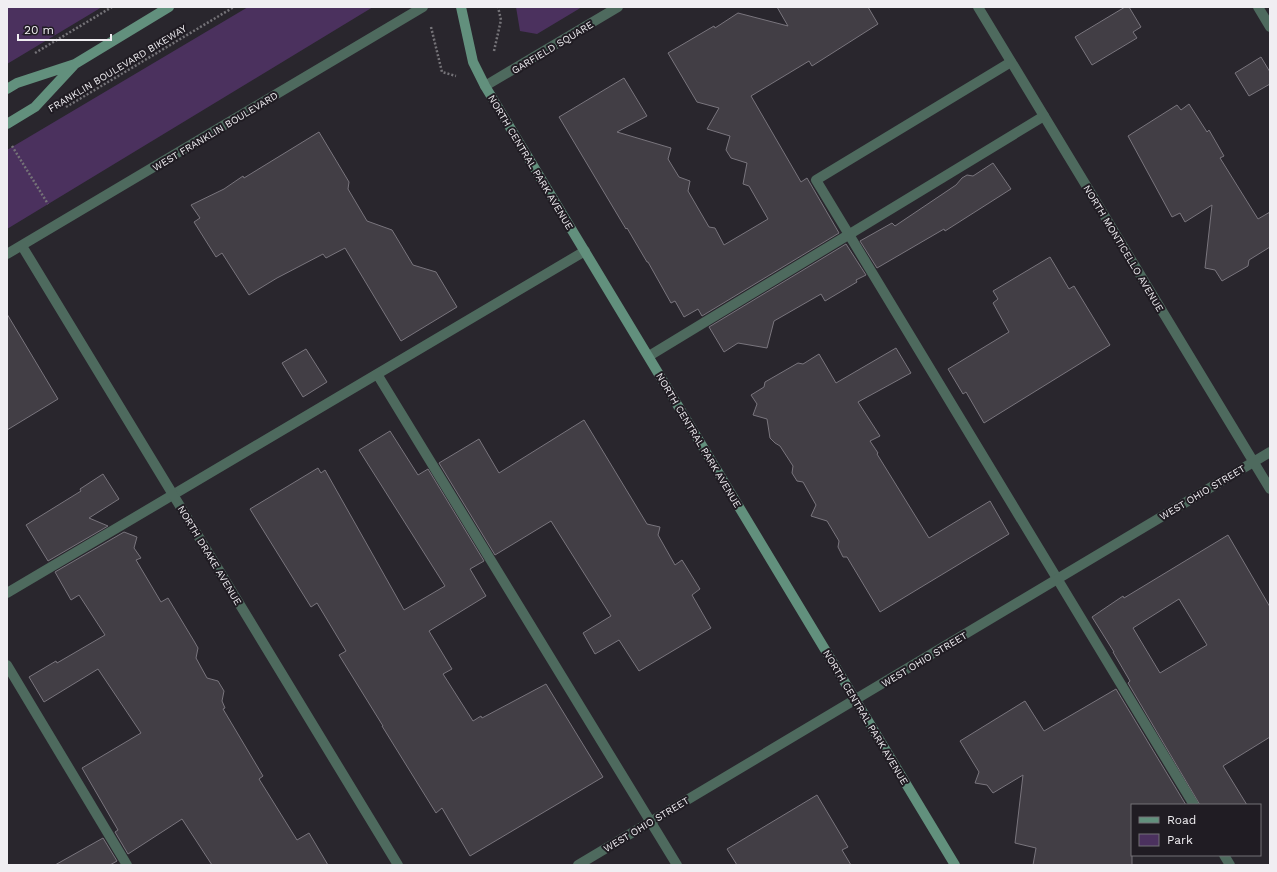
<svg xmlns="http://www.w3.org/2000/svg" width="1277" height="872" viewBox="0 0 1277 872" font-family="'Work Sans',sans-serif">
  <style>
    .green { fill: #4b315e }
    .building { fill: #423e45; stroke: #79757d; fill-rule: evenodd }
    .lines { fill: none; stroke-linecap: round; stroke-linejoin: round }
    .path { stroke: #757378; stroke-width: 2.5; stroke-dasharray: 2 2; stroke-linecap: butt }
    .lane { stroke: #4e6a5e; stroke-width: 10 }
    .street { stroke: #4e6a5e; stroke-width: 10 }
    .secondary { stroke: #62907d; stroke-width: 10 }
    .labels { text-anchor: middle; stroke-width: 4; stroke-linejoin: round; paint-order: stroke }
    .street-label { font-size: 10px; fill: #f0eef2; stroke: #201c23 }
  </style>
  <rect width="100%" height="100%" fill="#29262d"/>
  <path class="green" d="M7,7H102L7,64Z
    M248,7H373L7,229V150Z
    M516,7H582L537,34L520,31Z"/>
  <path class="building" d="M777,7H868L878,24L812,66L809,61L751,96L801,182L807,178L839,233L702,316L698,309L684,317L675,301L671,303L648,262H647L627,228L626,229L559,117L624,78L647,116L617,132L671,148L668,159L679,177L690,181L688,191L709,227L715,228L724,245L768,219L749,186L743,184L747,163L731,158L726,150L730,136L707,129L719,108L697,102L668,53L714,26L715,28L738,13L788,26Z
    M1125,7H1129L1141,27L1133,32L1137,38L1092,65L1075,37Z
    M1261,57L1270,72V84L1249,96L1235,73Z
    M1189,104L1207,132L1209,130L1224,156L1220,158L1258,219L1270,212V247L1249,260L1248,266L1222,281L1215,270L1205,268L1212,205L1185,222L1180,213L1172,217L1128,136L1177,105L1181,110Z
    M319,132L349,182L348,189L367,221L392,230L413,265L436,272L457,307L401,341L345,248L326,258L323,254L277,278L249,295L222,253L216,257L194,222L200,218L191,205L224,189L243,176L244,178Z
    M993,163L1011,189L945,231L944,229L877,268L860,241L892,223L895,226L956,185L962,178L967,175L973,176Z
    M846,244L866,275L856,280L857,282L825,301L821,294L774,321L767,348L738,343L724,352L709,327Z
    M1050,257L1069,289L1074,286L1110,345L984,423L966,392L963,394L948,369L1009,332L993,303L998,299L993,291Z
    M7,314L58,399L7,430Z
    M896,348L911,373L858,402L880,436L870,441L878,453L877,454L929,538L990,501L1009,534L880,612L847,557H843L838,547L839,541L827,521L811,516L816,505L803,482L797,481L792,473L793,466L780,446L775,443L770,438L767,419L753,415L757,404L751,395L764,387L765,382L798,363L803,364L819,354L836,383Z
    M306,349L327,382L303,397L282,363Z
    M584,420L647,524L660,527L658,535L675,565L682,560L700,589L692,595L711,628L639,671L619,640L595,654L583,633L611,616L551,521L495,555L439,463L479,439L499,473Z
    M390,431L418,475L428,469L484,561L470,569L486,596L429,631L452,669L443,674L473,721L481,716L482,718L546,684L603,777L470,856L442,808L436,813L382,726H383L339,655L346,651L317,603L311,607L250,509L318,468L321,473L325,470L404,610L445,586L359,450Z
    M103,474L119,499L89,518L108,526L48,561L26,525L81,491L80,489Z
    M124,532L137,537L134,548L141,558L136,560L161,602L168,598L194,641L198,648L196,658L207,678L218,681L224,691L222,701L225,708L223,709L263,776L259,779L297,840L309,833L328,865H212L182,819L128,854L115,832L118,830L82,768L141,733L98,669L44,702L29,677L56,661L57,663L105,635L79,595L71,600L55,572Z
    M1228,535L1270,607V737L1223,766L1247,805H1200L1128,683L1130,681L1113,652H1114L1092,617L1123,596L1124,598ZM1179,599L1207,645L1160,673L1133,628Z
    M1116,689L1186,805H1132V865H1033L1036,848L1015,843L1023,775L993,793L987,785L975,783L979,772L960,741L1025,701L1044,731Z
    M817,795L848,847L842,850L851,865H737L727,849Z
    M103,838L117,861L110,865H55Z"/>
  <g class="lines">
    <path class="path" d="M431,27L442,72L456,76
      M494,51L501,20L498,7
      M35,53L112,7
      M66,107L234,7
      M12,146L48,204"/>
    <path class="lane" d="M1258,7L1270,27
      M1011,62L816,180L1194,805
      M649,356L1044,116
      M377,374L677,865
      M7,593L585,251
      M7,665L127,865
      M1224,855L1230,865"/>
    <path class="street" d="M978,7L1270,489
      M485,86L618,7
      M22,246L398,865
      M7,254L423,7
      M578,865L1270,452"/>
    <path class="secondary" d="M461,7L473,62L485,86L955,865
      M7,89L17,83L75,64L169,7
      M7,124L35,107L74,65"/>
  </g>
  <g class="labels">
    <g class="street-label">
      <text transform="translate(552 47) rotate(-31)" y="4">GARFIELD SQUARE</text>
      <text transform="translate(117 68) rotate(-31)" y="4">FRANKLIN BOULEVARD BIKEWAY</text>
      <text transform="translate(215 131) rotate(-31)" y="4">WEST FRANKLIN BOULEVARD</text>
      <text transform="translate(531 162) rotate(59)" y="4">NORTH CENTRAL PARK AVENUE</text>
      <text transform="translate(1124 248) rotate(59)" y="4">NORTH MONTICELLO AVENUE</text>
      <text transform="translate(699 440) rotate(59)" y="4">NORTH CENTRAL PARK AVENUE</text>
      <text transform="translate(1202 492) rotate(-31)" y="4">WEST OHIO STREET</text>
      <text transform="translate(210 555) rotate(59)" y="4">NORTH DRAKE AVENUE</text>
      <text transform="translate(924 659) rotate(-31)" y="4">WEST OHIO STREET</text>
      <text transform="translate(866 717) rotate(59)" y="4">NORTH CENTRAL PARK AVENUE</text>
      <text transform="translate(646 824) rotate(-31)" y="4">WEST OHIO STREET</text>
    </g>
  </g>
  <rect width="1277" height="872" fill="none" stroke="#f0eef2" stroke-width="16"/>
  <rect x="1131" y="804" width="130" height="52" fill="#201c23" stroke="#737076"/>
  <rect x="1139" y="817" width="20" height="6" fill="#62907d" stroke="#737076"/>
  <text x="1167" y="824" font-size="12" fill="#f0eef2">Road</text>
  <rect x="1139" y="834" width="20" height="12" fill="#4b315e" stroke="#737076"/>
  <text x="1167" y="844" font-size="12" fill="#f0eef2">Park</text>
  <path d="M18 34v6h93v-6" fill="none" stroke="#f0eef2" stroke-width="2"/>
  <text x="24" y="34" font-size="12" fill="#f0eef2" stroke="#201c23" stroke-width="3" paint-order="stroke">20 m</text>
</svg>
